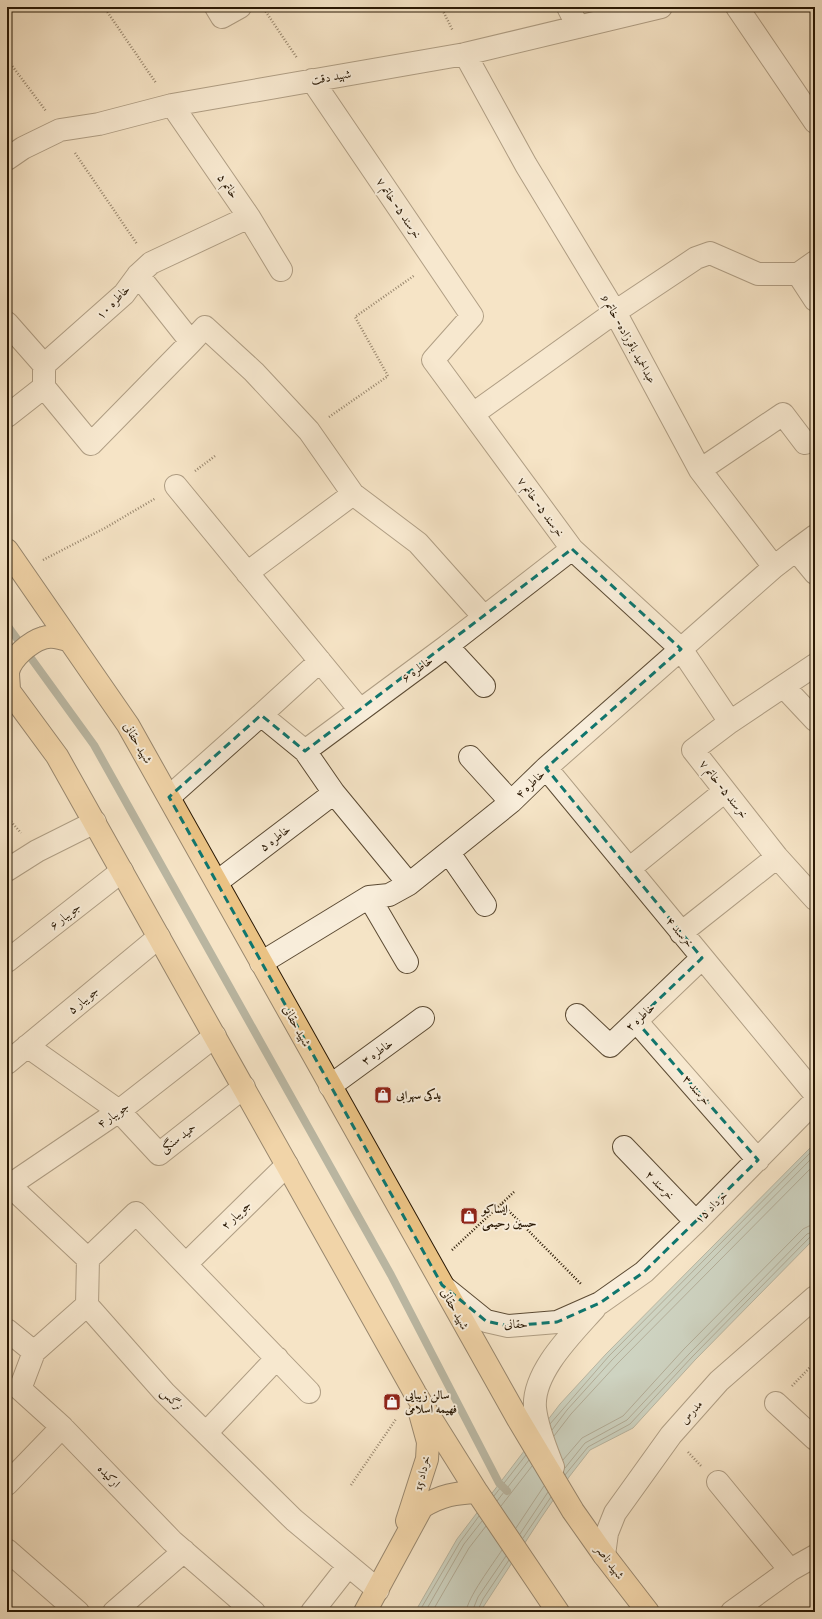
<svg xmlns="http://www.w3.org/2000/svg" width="822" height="1619" viewBox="0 0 822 1619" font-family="'IM FELL English',Amiri,serif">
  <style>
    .water { fill: #9dbeba; stroke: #6f7c71 }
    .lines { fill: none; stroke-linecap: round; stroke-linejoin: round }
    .shore { stroke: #636b5f; stroke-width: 1 }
    .stream { stroke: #6f7c71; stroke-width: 8 }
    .minor-casing { stroke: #5c4b34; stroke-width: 24 }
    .major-casing { stroke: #291804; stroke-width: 24 }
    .path { stroke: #291804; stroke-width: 2.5; stroke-dasharray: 1 2; stroke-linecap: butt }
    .minor { stroke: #f8edda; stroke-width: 22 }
    .major { stroke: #eac283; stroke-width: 22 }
    .marked { fill: none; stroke: #0f766e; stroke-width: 3; stroke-dasharray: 8 5; stroke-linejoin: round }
    .labels { text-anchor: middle; stroke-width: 4; stroke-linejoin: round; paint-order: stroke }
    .street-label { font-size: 12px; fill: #291804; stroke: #f8edda }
    .poi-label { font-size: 12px; font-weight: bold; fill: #291804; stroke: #f8edda; text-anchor: start }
  </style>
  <rect width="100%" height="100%" fill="#f5e4c6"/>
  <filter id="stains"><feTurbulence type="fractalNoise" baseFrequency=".005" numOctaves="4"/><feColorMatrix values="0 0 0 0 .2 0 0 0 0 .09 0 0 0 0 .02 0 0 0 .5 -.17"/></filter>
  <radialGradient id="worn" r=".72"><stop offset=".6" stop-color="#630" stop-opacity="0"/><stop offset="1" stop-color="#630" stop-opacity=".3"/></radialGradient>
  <path class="water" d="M815,1143V1238L695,1360L633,1428L590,1450L569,1477L541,1518L480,1612H415L457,1539L560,1404L606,1354Z"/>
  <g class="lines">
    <path class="shore" d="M550,1424L609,1356L815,1148
      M552,1430L567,1410L612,1360L815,1155
      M554,1436L571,1414L617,1364L815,1164
      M563,1460L582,1438L623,1416L684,1349L803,1229L809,1226L815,1225
      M565,1468L585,1443L627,1420L689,1354L807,1234L815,1231
      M565,1475L588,1447L630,1424L692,1357L810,1237L815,1236
      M494,1496L526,1455
      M497,1501L529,1460
      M501,1506L532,1466
      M516,1528L544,1486
      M520,1534L548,1492
      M523,1538L551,1497
      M419,1612L460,1542L479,1516
      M425,1612L464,1544L482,1521
      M432,1612L469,1548L486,1526
      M466,1612C467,1598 493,1564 502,1550
      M472,1612L478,1597L506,1556
      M477,1612L483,1599L509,1560"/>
    <path class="stream" d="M7,625L94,745L391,1275L499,1483L507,1491"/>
    <defs>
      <path id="minor" d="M216,7L222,17L240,7
        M568,7L578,27
        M737,7L815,122
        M465,54L526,165L615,312L700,470L774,567L796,550L815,573
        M312,80L472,316L433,360L572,549L681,649L730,722L693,750L777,857L815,899
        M172,105L249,217L281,270
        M7,159L23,148L60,130L99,124L172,105L465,54L661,7
        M798,274L815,262
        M7,323L44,365
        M191,342L205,327L254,372L309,431L353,494L247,573
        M44,387L91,444L191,342L138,275
        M473,414L615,312L696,258L710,253L758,274H798L815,300
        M7,416L44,387V365L124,294L138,275L151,263L249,217
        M700,470L783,414L805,443
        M176,486L360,710
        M353,494L418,543L484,617
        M796,550L815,536
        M447,646L484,686
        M784,687L815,720
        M261,715L320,661
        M730,722L815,665
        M305,751L334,793L409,884
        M470,757L511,802
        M546,768L815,1094
        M169,797L261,715L305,751L447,646L572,549
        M449,853L485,905
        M629,869L725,791
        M7,870L37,851L95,822
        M217,882L334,793
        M369,897L407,962
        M681,933L777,857
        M7,961L122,871
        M261,963L369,897L389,895L409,884L511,802L546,768L774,567
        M577,1015L610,1046L702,958
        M636,1021L758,1160
        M27,1046L119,1111L159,1154L244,1087
        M7,1063L159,937
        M330,1086L423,1018
        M624,1147L696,1222
        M9,1185L88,1259L87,1305L164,1392L294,1520L378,1590
        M7,1187L119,1111L215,1036
        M88,1259L136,1213L309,1392
        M186,1264L287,1165
        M444,1287L486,1321L508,1326L557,1322L600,1303L644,1272L696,1222L815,1101
        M7,1330L34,1352L20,1389L62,1427L172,1541L254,1612
        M34,1352L87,1305
        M776,1403L815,1439
        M206,1433L277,1358
        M553,1467C546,1449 537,1428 535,1408C532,1372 573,1333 595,1308
        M718,1482L790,1570
        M7,1484L62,1427
        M7,1550L78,1612
        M604,1555L607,1533L615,1513L671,1435L719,1381L815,1297
        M114,1612L184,1551
        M312,1612L348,1566
        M732,1612L790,1570L815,1556"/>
      <path id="major" d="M7,550L128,725L518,1419L573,1511L604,1555L648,1612
        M7,688L57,756L415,1393L477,1492L558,1612
        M9,691C9,686 8,678 8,672C11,658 30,642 43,638C51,635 62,638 70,641
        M407,1521L427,1459L428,1442L420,1413
        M365,1612L422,1507C442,1495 455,1493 477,1492"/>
    </defs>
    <use href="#minor" class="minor-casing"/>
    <use href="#major" class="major-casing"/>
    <path class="path" d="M104,7L156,83
      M441,7L453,31
      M264,9L297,58
      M7,59L46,111
      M75,153L137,244
      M329,417L388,376L355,317L415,275
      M195,471L215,456
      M43,560L105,528L156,498
      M7,817L21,833
      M502,1204L581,1284
      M452,1250L514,1192
      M792,1386L815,1362
      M688,1452L701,1466
      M351,1485L396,1419"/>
    <use href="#minor" class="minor"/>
    <use href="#major" class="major"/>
  </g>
  <path d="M0 0H822V1619H0ZM572,549L681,649L546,768L702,958L636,1021L758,1160L644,1272L600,1303L557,1322L508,1326L486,1321L442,1285L169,797L261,715L305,751Z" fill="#f5e4c6" fill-opacity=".55" fill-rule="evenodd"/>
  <path class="marked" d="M572,549L681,649L546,768L702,958L636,1021L758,1160L644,1272L600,1303L557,1322L508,1326L486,1321L442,1285L169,797L261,715L305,751Z"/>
  <defs>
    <symbol id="shop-square" viewBox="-11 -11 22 22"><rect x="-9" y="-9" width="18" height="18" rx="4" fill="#8f2418" stroke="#f8edda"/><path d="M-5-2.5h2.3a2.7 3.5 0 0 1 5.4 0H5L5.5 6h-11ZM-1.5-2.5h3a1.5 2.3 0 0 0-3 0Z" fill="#fff"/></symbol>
  </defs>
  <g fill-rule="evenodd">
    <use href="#shop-square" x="373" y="1085" width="20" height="20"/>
    <use href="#shop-square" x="459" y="1206" width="20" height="20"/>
    <use href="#shop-square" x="382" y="1392" width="20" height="20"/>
  </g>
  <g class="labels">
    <g class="street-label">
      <text transform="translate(331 77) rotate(-10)" y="4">شهید دقت</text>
      <text transform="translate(228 186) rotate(55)" y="4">خاتم ۵</text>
      <text transform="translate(399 208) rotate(56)" y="4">خرسند ۵- خاتم ۷</text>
      <text transform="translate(113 302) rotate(-46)" y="4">خاطره ۱۰</text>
      <text transform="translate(629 339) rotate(61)" y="4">عبدالحمید باقرزاده- خاتم 9</text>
      <text transform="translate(541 507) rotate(54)" y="4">خرسند ۵- خاتم ۷</text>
      <text transform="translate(417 669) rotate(-36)" y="4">خاطره ۶</text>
      <text transform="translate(138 743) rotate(60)" y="4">شهید حقانی</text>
      <text transform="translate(530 784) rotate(-44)" y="4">خاطره ۴</text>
      <text transform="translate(724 789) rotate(52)" y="4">خرسند ۵- خاتم ۷</text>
      <text transform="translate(275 838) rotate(-37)" y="4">خاطره ۵</text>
      <text transform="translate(65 916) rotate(-38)" y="4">جویبار ۶</text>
      <text transform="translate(680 932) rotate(50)" y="4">خرسند ۴</text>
      <text transform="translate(83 1000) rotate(-40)" y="4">جویبار ۵</text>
      <text transform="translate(640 1017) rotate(-43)" y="4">خاطره ۲</text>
      <text transform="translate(297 1026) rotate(61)" y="4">شهید حقانی</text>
      <text transform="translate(377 1052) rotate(-36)" y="4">خاطره ۳</text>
      <text transform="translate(697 1090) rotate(49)" y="4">خرسند ۳</text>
      <text transform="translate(113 1115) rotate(-35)" y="4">جویبار ۴</text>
      <text transform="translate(178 1138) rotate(-36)" y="4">حمید سنگی</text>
      <text transform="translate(660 1185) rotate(46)" y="4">خرسند ۲</text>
      <text transform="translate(711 1207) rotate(-45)" y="4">۱۵ خرداد</text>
      <text transform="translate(236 1215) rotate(-44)" y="4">جویبار ۲</text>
      <text transform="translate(455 1309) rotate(61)" y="4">شهید حقانی</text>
      <text x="516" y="1328">حقانی</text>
      <text transform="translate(172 1399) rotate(45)" y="4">نرگس</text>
      <text transform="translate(691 1412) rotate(-48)" y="4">مدرس</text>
      <text transform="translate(422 1473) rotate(-76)" y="4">15 خرداد</text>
      <text transform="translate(109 1476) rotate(46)" y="4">ارکیده</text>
      <text transform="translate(610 1562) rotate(53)" y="4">شهید ناصر</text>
    </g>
    <g class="poi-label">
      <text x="396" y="1099">یدکی سهرابی</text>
      <text x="482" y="1213">ایساکو<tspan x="482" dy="14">حسین رحیمی</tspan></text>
      <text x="405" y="1399">سالن زیبایی<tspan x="405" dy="14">فهیمه اسلامی</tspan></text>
    </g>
  </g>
  <rect width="822" height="1619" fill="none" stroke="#f5e4c6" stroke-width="24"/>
  <rect x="8" y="8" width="806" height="1603" fill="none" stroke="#291804" stroke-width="2"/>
  <rect x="12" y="12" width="798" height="1595" fill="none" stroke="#291804"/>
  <rect width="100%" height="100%" filter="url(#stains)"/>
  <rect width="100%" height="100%" fill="url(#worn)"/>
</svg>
